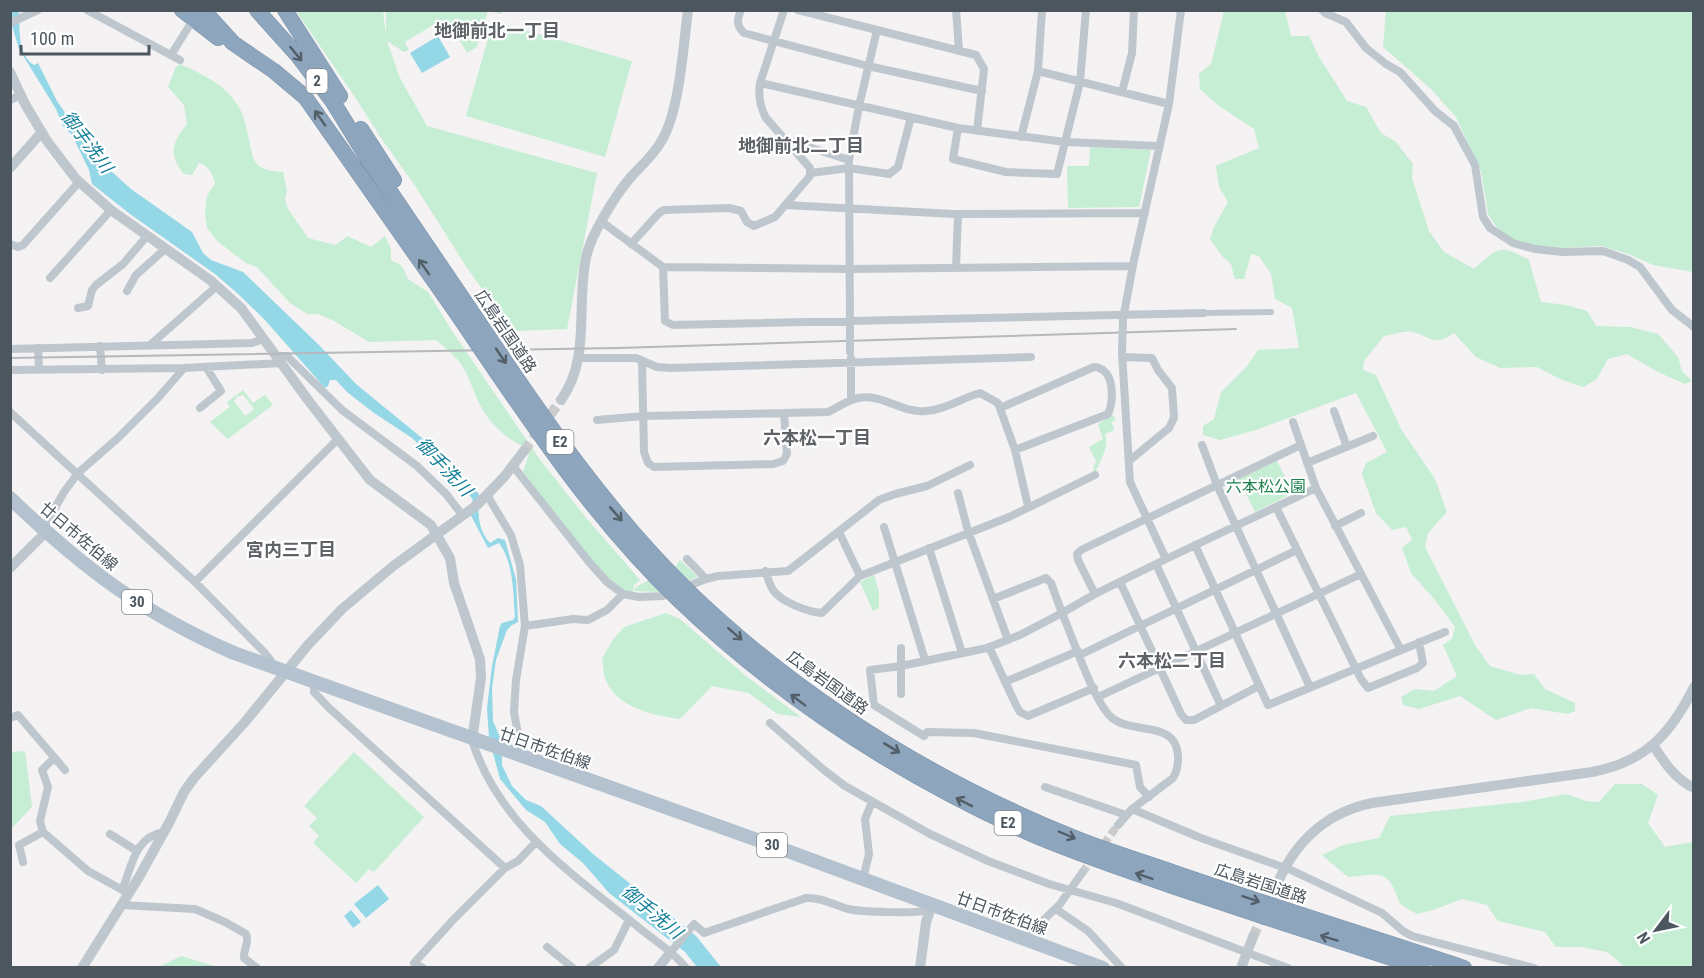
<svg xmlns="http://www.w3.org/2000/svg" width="1704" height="978" viewBox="0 0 1704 978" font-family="'Roboto Condensed','Noto Sans JP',sans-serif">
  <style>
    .green { fill: #c5eed4; fill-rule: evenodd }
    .water { fill: #94d8e8 }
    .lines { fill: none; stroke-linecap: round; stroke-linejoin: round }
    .minor-tunnel { stroke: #cacbcd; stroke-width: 8; stroke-dasharray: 8 4; stroke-linecap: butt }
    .tertiary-tunnel { stroke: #cacbcd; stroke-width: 10; stroke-dasharray: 10 5; stroke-linecap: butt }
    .motorway-casing { stroke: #7890a9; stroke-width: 16 }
    .pedestrian { stroke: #bfc7ce; stroke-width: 6 }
    .minor { stroke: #bfc7ce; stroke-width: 8 }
    .tertiary { stroke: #bfc7ce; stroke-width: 10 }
    .primary { stroke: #b4c2cf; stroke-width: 14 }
    .motorway { stroke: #8da5bd; stroke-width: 15 }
    .rail { stroke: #b5b8bc; stroke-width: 2 }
    .motorway-bridge-casing { stroke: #7890a9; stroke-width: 16; stroke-linecap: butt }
    .minor-bridge { stroke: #bfc7ce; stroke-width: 8 }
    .motorway-bridge { stroke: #8da5bd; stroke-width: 15 }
    .oneway { stroke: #525e68 }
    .labels { text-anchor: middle; stroke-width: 4.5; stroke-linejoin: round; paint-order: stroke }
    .shield { fill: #fff; stroke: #81898f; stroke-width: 1.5 }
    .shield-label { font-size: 15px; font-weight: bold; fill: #4b565f }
    .street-label { font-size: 16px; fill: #4b565f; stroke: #fff }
    .park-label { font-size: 16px; fill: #1d7f4d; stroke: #fff }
    .neighbourhood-label { font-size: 18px; font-weight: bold; fill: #5f6367; stroke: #fff }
    .water-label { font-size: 18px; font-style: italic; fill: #147f99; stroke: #fff }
  </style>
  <rect width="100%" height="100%" fill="#f4f2f2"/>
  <path class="green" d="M296,11H383L386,35V11H502L501,14L488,11L477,47L467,53L451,25L440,31L435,24L405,42L409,50L404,52L387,41L400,78L427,126L597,173L567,329L513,331L467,268L416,187L381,138L355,97Z
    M1224,11H1285L1291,36H1309L1319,57L1347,101L1366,107L1381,133L1396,142L1413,164L1412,178L1429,231L1444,252L1474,269C1498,248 1499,243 1529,260L1541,302L1566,305L1587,311L1596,326L1630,327L1658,334L1678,357L1682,371L1692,381L1685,384L1658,372L1627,354L1608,359L1596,380L1583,387L1560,379L1537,367L1500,368L1476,357L1454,333C1433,347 1434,338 1413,332C1405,330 1392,335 1384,336L1364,361L1363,370L1376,375L1401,429L1435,479L1447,512L1428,533L1425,547L1475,645L1490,666L1521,675L1534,674L1545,689L1575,703V711L1568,714L1531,708L1496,720L1460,696L1419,709L1403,705L1401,697L1415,689L1434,691L1457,676L1443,645L1452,639L1455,627L1435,600L1411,573L1402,548L1412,540L1406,527L1392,530L1376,513L1362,474L1366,463L1387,452L1356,393L1256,430L1220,440L1203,435V426L1214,419L1221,392L1248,365L1258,350L1299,348L1292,308L1275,299L1271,274L1259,256L1251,254L1244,279H1235L1231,264L1222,256L1210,239L1214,227L1228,202L1219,187L1216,166L1259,148L1254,129L1219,106L1200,89L1199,74L1211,64Z
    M1386,11H1693V272L1653,265L1631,255L1602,246L1545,249L1515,241L1500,232L1488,214L1481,171L1456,117L1430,88L1383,47Z
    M493,21L632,61L605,157L466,116Z
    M180,64C204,75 227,85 240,109C247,123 249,145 254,160C261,171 271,171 283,172L287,191L285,199L288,209L308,238L335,245L348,236L371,247L385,236L391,249V260L402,266L408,279L428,292L454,334L541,461L587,519L640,580L634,585L633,592C631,592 625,591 623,591C598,579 543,498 523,472L529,454L527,448C500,436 486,420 474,392C470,381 465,368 457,359C451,352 443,346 436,340L369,342L334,321L318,314H307L290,303L257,267L246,263L217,241L207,228L205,214L207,196L215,183C213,175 208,165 199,163L192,175L184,174C168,155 172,142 187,124L184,105L168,87L176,67Z
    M1090,147L1151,150L1139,207L1068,208L1067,166H1089Z
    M243,390L253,403L265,395L273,405L228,439L210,422L230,407L227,402ZM243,395L254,409L245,416L234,401L236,399V397Z
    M1113,415L1116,420L1112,422L1114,430L1105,434C1110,450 1098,461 1095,475L1093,469L1096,461L1089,447L1103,439L1098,424Z
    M1277,461L1293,493L1255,512L1239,479Z
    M680,560L698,577L659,592L634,591L636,587L677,565Z
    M874,575L879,592V608L873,611L860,582Z
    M666,613L680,619L746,676L801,717L777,714L749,693L712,686L680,719C652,715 616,708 605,678C603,672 603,665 602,659L612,641L624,627Z
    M25,751L32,807L11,829V752Z
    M354,752L424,817L374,872L369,869L356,883L313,843L319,836L309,826L317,818L304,806Z
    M1615,784H1642L1658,795L1648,823L1665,847L1693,842V967H1625L1607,952L1581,947H1556L1545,932L1498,921L1487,905L1462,899L1433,910L1417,914L1400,904C1388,868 1382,874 1348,877L1322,855L1343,845L1379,838L1390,816L1522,802L1566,794L1586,801L1599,802Z
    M181,956L218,967H159Z"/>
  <path class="water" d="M10,11H19C20,28 17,55 34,65L38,63L57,101L78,132L111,171L131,189L192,232L203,253L211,260L243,272L319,345L356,384L433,447L479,494C478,512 477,529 490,543L498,538L505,540L516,579L518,622L512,625L507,630L496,660L492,688L493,721L502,742V765L512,786L526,800L541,806L593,854L696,936L721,967H697L685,952L609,893L583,863L560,844L545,822L526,810L500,779L489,738L487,708L492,666L500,626L502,623L513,620L515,617C513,593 514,563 499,543L488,548L468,510L473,500L457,478L450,475L412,438L374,413L347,392L336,380H330L328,386L325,388L264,319L237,293L215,274L130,214L92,184L89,170L72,135L63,126L56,109L19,49L11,22Z
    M438,36L450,57L422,73L410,53Z
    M378,885L389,899L366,918L354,904Z
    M351,910L361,922L353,928L344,916Z"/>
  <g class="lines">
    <path class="minor-tunnel" d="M1082,873L1118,825"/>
    <path class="tertiary-tunnel" d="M524,451L561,400
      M1253,937L1279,880"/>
    <defs>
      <path id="motorway" d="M182,10L218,38
        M203,10L233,43L274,71L305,97L458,315
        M257,10L298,56L333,102L368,159L469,308
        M285,10L340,96
        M361,129L394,180
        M691,594C801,699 932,780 1072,837C1106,851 1141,861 1175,873C1271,906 1368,936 1464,968
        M679,600C783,700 905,778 1036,836C1081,855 1127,870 1172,886C1255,914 1339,941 1422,968"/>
    </defs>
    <use href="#motorway" class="motorway-casing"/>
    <path class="pedestrian" d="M1204,313L1271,312"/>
    <path class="minor" d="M87,10L180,60
      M741,10C737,20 736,25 744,33L868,66L982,91
      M798,10L976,55L984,69L977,131
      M956,10L959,50
      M1322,10L1325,13L1346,22L1366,48L1386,64L1400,72L1435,111L1454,126L1475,165L1483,217L1490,228L1513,243L1535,249L1562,252L1603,251L1628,260L1640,267L1672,310L1694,327
      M10,23L38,10
      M171,55L191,23
      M1038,71L1169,104
      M760,83L958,128L1065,142L1160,146
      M1122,92L1132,53L1134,10
      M10,100L21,95
      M958,128L953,159L1006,172L1057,174L1080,82L1086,10
      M1021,137L1038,71L1042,10
      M784,139L849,160
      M811,173L849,168L889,174L898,167L911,117
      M785,205L954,214L1145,213
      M602,222L663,267L850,269L1133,266
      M10,244L18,247L23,245L79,182
      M631,244L659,213L664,210L729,208L741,211L747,222L754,226L775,217L810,176V168L766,118C760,107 758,96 760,83L784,10
      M663,267L665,321L673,325L1204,313
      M956,267L958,214
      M50,278L111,210
      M127,291L136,275L165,249
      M78,308L88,306L92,290L96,285L123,264L147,236
      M1123,319L1134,260L1169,104L1181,10
      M850,327L849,160L859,106L877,30
      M150,345L217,286
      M100,346L102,370
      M38,348L39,370
      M10,349L252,343L264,339
      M276,356H287L342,410L417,466L446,494L463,516
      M1122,357L1152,358L1158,370L1172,388L1174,418L1169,428L1129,461
      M577,358H636L657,367L670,368L1031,357
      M851,358V399
      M642,361L644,452L648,463L654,467L773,464L783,461L787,454L784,413
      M10,370L184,368L282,363
      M200,408L221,391L206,367
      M1000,408L1094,367C1115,368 1114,400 1108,414L1015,450
      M1334,411L1347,447
      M10,412L195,582L264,652L271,661V667
      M597,420L644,416L828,412C838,408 847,400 858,398C882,393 903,414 926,411C945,410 962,398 980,393L998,403L1015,450L1028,506
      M1293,422L1316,488L1401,650
      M1202,445L1217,485L1310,687
      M1307,463L1373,436
      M513,466L589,562L607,582L623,594L639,597L663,596L706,579L718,576L788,571L879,500L895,494L927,486L970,465
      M958,493L968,531L1008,640
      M487,495L511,535L520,565L525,626L516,680L514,712L522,757
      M1276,507L1361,679L1368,688L1417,668L1423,663L1419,642
      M1335,526L1361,513
      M884,527L925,660
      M43,529L64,492L78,473L118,438L158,398L184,368
      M839,532L860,576
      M1195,545L1268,705L1445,632
      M929,548L962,653
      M687,559L706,579
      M1166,559L1316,488
      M1156,564L1221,706
      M765,571C768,577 769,584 773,590C781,602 808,612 822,613L860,576L1009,517L1095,475
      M195,582L338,439
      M1120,582L1181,714L1186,720H1194L1259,686
      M1095,594L1078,560L1077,554L1081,550L1301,445
      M993,599L1046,578L1051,583L1062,613L1020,635L987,648L901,666L870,670L874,705L924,736L927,732L974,733L1136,765L1140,787L1149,797
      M525,626L573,619L588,620L607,610L623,594
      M989,647L1016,705L1020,712L1028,716L1094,688
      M901,648V694
      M1080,655L1297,550
      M1005,682L1078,651
      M314,683V692L328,707L505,868
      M1098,697L1361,574
      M10,718L18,715L65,770
      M770,723L824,770L845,786L930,834L988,861L1049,884L1116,903L1288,968
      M472,740C498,824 571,873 637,926C653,940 673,951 686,968
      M54,758L42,770L48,787L40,821L43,832L88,871L128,893
      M1045,787L1126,815
      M1132,809L1201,838L1291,870L1382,913L1403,931L1412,936L1534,968
      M1118,825L1132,809L1173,778C1179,768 1180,752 1174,742C1164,724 1127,732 1111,717C1093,700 1073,638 1062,613L1095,594L1166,559L1130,482L1122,352
      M110,834L137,851
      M23,862L19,845L43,832
      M863,879L869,854L865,819L872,802
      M122,890C132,867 134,837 164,832
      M121,905L195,909L225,922L246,934C250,943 243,949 244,958L257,968
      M1056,909L1088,931L1122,968
      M1024,939L1060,904L1082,873
      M547,947L573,968
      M670,953L694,924L704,933L806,898C821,897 834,905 848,909C861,912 918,914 930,910
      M423,968L414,963L453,920L505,868L518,861L536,842
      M589,968L614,950L629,920"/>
    <path class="tertiary" d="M10,72L25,104L47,141L76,179L111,210L210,280L241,308L308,400L370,480L431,525L450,558L454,583L480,659L481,678L472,740
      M10,168L42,132
      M561,400C591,359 576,304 586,258C590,236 615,196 630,178C641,166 654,155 662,140C680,109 683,47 688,10
      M10,568L46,532
      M1653,745C1664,762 1675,779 1694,788
      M1279,880C1297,840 1328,812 1372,803L1592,772C1645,762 1671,734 1694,687
      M82,968L139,877L170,821L184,792L194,778L245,722L307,646L342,609L392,567L477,505L504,477L524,451
      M658,968L670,953
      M920,968L926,922L932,905
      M1241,968L1253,937"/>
    <path class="primary" d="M10,498C82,567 142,613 234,653L774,846L1103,968"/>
    <use href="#motorway" class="motorway"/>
    <path class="rail" d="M10,358L618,348L1236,329"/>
    <defs>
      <path id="motorway-bridge" d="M469,308C537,409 603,509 691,594
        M458,315C526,415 591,516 679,600"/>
    </defs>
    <use href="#motorway-bridge" class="motorway-bridge-casing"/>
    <path class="minor-bridge" d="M850,329V352
      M1122,352L1123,322"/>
    <use href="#motorway-bridge" class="motorway-bridge"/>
  </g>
  <defs><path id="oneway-shaft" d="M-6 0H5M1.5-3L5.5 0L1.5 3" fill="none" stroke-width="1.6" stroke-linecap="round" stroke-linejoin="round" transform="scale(1.5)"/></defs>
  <g class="oneway">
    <use href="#oneway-shaft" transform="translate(296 54) rotate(51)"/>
    <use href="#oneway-shaft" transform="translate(320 118) rotate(-125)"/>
    <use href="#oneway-shaft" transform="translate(424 267) rotate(-125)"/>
    <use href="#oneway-shaft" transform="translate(501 356) rotate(56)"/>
    <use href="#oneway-shaft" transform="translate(616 514) rotate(49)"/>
    <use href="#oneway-shaft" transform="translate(735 634) rotate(41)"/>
    <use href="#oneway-shaft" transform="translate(798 700) rotate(-143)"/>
    <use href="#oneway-shaft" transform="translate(892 748) rotate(31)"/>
    <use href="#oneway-shaft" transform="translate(964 802) rotate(-153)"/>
    <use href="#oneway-shaft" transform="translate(1067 835) rotate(23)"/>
    <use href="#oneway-shaft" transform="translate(1144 876) rotate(-161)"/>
    <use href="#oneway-shaft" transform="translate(1251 899) rotate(19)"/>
    <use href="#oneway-shaft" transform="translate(1329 938) rotate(-163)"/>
  </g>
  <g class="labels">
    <g class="shield">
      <rect x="306.5" y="69" width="21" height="24" rx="4.5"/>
      <rect x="546.5" y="430" width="27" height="24" rx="4.5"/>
      <rect x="122" y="590" width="30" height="24" rx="4.5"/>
      <rect x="994.5" y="811" width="27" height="24" rx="4.5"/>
      <rect x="757" y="833" width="30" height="24" rx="4.5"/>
    </g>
    <g class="shield-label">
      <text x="317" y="86">2</text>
      <text x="560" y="447">E2</text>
      <text x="137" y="607">30</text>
      <text x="1008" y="828">E2</text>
      <text x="772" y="850">30</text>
    </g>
    <g class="street-label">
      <text transform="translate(506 331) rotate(56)" y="6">広島岩国道路</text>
      <text transform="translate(79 536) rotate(40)" y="6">廿日市佐伯線</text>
      <text transform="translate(828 682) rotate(36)" y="6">広島岩国道路</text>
      <text transform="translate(545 748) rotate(19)" y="6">廿日市佐伯線</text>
      <text transform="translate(1261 883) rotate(18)" y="6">広島岩国道路</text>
      <text transform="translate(1002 913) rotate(20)" y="6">廿日市佐伯線</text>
    </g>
    <g class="park-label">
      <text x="1266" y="492">六本松公園</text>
    </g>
    <g class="neighbourhood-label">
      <text x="497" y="37">地御前北一丁目</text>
      <text x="801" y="152">地御前北二丁目</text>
      <text x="817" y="444">六本松一丁目</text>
      <text x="291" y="556">宮内三丁目</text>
      <text x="1172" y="667">六本松二丁目</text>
    </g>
    <g class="water-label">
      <text transform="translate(87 142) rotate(53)" y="6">御手洗川</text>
      <text transform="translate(444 467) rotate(47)" y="6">御手洗川</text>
      <text transform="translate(652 912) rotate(40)" y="6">御手洗川</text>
    </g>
  </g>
  <rect width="1704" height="978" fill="none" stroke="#4b565f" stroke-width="24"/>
  <g transform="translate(1656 930) rotate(238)" stroke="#ffffff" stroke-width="4.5" paint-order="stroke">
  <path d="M0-4.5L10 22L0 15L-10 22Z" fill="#4b565f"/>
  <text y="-9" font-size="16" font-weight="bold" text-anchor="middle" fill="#4b565f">N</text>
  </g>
  <path d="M21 45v9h128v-9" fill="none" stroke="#4b565f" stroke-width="3"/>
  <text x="30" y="45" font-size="18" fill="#4b565f" stroke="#ffffff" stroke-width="4.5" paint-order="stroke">100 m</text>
</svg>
